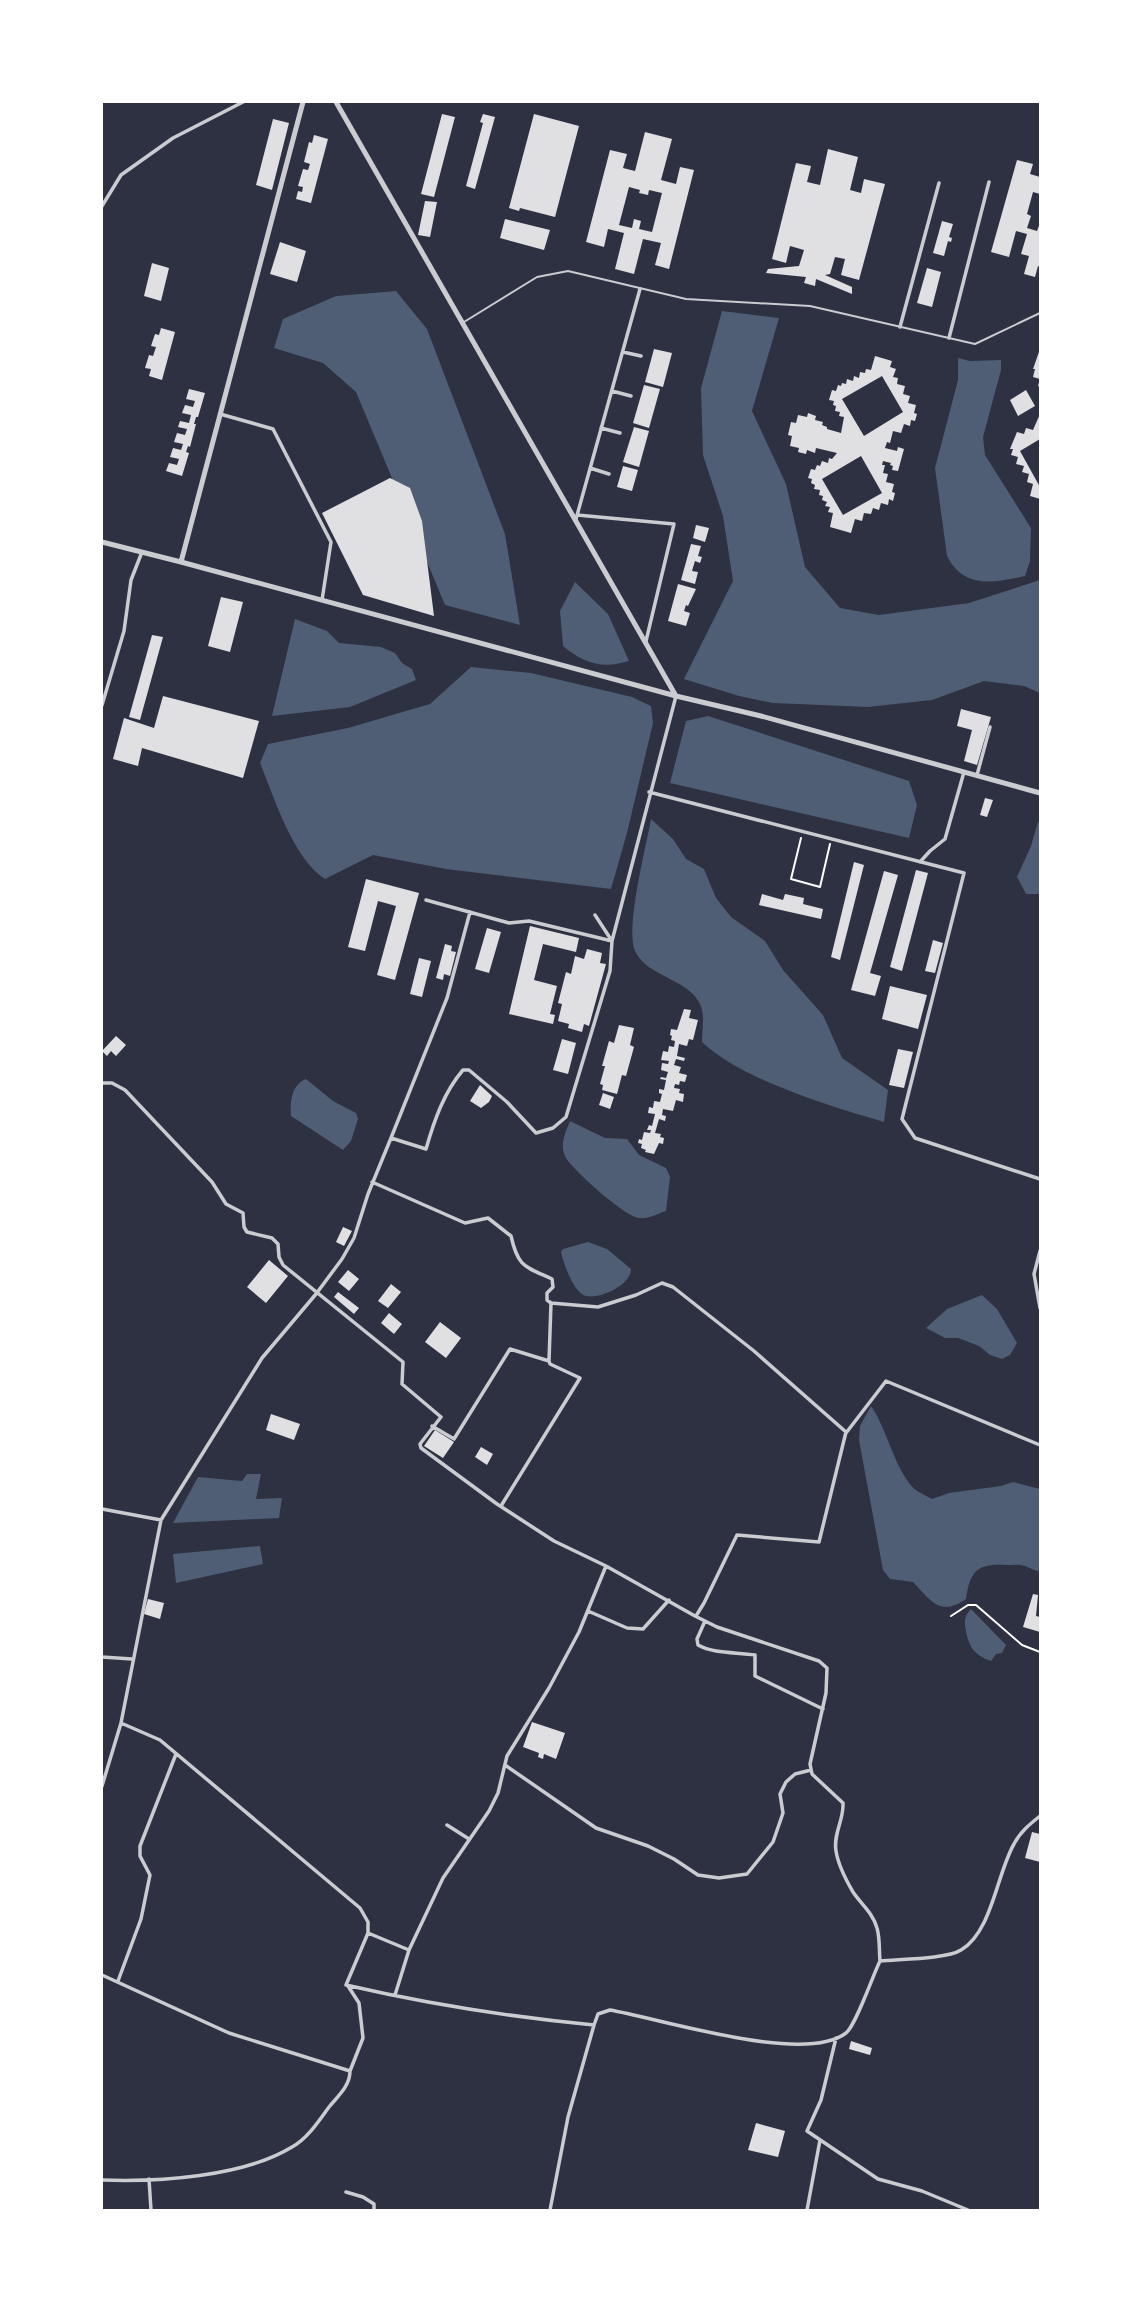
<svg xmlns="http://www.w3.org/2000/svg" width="1142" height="2312" viewBox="0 0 1142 2312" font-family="'Fira Sans',sans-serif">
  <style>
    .water { fill: #4f5d75 }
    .building { fill: #e0e0e3; fill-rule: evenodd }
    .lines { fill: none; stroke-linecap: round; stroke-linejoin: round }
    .path { stroke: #fff; stroke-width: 2 }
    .service { stroke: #caccd0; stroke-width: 2 }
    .minor { stroke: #caccd0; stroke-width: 3.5 }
    .tertiary { stroke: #caccd0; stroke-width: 5 }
  </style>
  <rect width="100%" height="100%" fill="#2d3142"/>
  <path class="water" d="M396,291L427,329L505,534L520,625L445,605L356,392L323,363L274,348L283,319L336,296Z
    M722,311L779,318L752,411L786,484L805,567L840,608L879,615L969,603L1040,580V693L1024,686L984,681L932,700L868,707L773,703L739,696L684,679L733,581L723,516L703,455L701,388Z
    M958,358L970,361L1001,360V370L983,437L985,455L1031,528L1030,561L1025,576C993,583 964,589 947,556L935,468L958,380Z
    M575,582L608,614L629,661C602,669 585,664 563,646L560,611Z
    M295,619L327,631L339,643L381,647L395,653L402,663L412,669L416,680L350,707L272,716Z
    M471,667L531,673L632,697L651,706L653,723L627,833L611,889L446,869L373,855L325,879C292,857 275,799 260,763L268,744L348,728L430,704Z
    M708,716L909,781L917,805L909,838L670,783L686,721Z
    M651,819L673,839L686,859L704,869L716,898L731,917L765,941L783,970L823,1015L842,1058L888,1090L884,1122C832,1107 740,1079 702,1042C702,1032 704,1020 702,1010C695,979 648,979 635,951C625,928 646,847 651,819Z
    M1038,822H1040V894H1026L1017,877L1031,846Z
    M306,1079L333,1101L356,1113L358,1119L351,1141L343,1150L291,1116C290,1102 291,1085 306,1079Z
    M570,1121L605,1138L627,1139L639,1155L666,1168L670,1177L666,1211C657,1214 649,1219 639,1218C624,1216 575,1172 566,1158C559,1146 565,1133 570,1121Z
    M588,1242L607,1249L631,1269C631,1285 601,1299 586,1296C574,1294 563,1262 561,1252L563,1249Z
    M982,1295L997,1309L1017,1343L1010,1355L1002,1359L990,1355L979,1346L958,1338H945L926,1328L947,1309Z
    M871,1406C887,1428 896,1475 917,1491C922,1494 927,1496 932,1499L949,1493L1001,1486L1013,1482L1040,1489V1571C1034,1571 1031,1568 1025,1566C1020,1564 1013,1565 1007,1565C978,1563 970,1570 966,1599C940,1617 931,1601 913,1582L890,1579L883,1570L859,1440L860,1426Z
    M247,1474H261L256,1499L282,1498L279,1518L173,1523L198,1477L242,1481Z
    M260,1546L263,1564L176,1583L173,1554Z
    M971,1609L1006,1645L1002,1653L996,1654L991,1661C974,1655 969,1647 966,1631C964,1620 964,1617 971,1609Z"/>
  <path class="building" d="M442,114L455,117L434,197L421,194Z
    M483,114L495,117L475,189L466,186L483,123L480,122Z
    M534,114L579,126L555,217L520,208L519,211L509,208Z
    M273,119L289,123L272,190L256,185Z
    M645,132L672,139L661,180L676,184L680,167L694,170L669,269L655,265L661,243L643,239L634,274L615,269L624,233L608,229L604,247L586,242L610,150L627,154L623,168L635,171ZM629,187L640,190L639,193L648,195L649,190L662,193L652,232L639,229L641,221L634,219L632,228L619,225Z
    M314,135L328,139L311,203L296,199L298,191L302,192L303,187L298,186L303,169L308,170L310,164L304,162L309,142L312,143Z
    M828,149L858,157L850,190L861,193L864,179L885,184L859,280L841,275L845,259L835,257L830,274L825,275L852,287V294L816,279L815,286L804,283L806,277L766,273L768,269L799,266L804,250L790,246L786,263L772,259L796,163L811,166L807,182L820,185Z
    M1017,160L1033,164L1030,174L1040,177V194L1033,192L1027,214L1031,216L1027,228L1037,231L1040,223V267L1038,266L1035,277L1024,274L1029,256L1021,254L1027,234L1016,231L1009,257L991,252Z
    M425,201L437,202L430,237L418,235Z
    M505,219L550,230L544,250L500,238Z
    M942,221L953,224L949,237L952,238L951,242L948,241L944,256L933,253Z
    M280,242L306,251L297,282L270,274Z
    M152,263L169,268L161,301L144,296Z
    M927,268L941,272L932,307L917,303Z
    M161,328L175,332L162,380L149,376L151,369L145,368L149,355L153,356L156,347L151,346L155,334L159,335Z
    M654,349L672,353L663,387L645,382Z
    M1040,349V387L1038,386L1040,379L1033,377L1035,369H1033Z
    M875,356L892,361L890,367L896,369L893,377L898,378L897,384L905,386L903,394L910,396L908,403L916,405L914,413L917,414L915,421L911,420L910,426L904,424L901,433L893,431L890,443L887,442L885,448L897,451L898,447L904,449L898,471L892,470L893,466L890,465L891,463L883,461L882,465H885L883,473L888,474L886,482L894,484L892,492L895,493L893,501L889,499L888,505L881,503L879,510L873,508L871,514L864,513L862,521L855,519L851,533L830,527L833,513L828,512L830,507L825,506L827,502L822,500L823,496L819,495L820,490L814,489L815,485L811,483L812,479L808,478L811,469L815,470L817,465L820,466L822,461L828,463L829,458L832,459L837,453L816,448L815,453L807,450L806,454L798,452L799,448L790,446L792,436L788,435L791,422L796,423L798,415L807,417L808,413L816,416L815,420L823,422L822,425L827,427V429L841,433L844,417L839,416L840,412L835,411L836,406L833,405L834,401L829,400L832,390L836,391L838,385L841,386L842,383L846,384L847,379L853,381L854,376L859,378L860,372L865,373L866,369L871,370ZM882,376L903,412L864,436L842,399ZM861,456L882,493L843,515L822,479Z
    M644,385L660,389L649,428L633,423Z
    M189,389L205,393L198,417H196L194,424H196L190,447L188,446L186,452L189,453L182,476L166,471L169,463L177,465L179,459L170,457L173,448L181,450L183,444L174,442L177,433L185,435L187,429L178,427L180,421L189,423L191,415L182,413L185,405L193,407L195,401L186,399Z
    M1026,390L1035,406L1018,416L1010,400Z
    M1040,414V439L1020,451L1040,487V499L1030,496L1033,484L1027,482L1029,474L1022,472L1024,466L1016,464L1018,457L1011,455L1013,449H1010L1017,432L1024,434L1026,428L1033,430Z
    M634,427L649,431L639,467L623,462Z
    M623,466L638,470L632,491L617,487Z
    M390,478L410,488L422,521L434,616L363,595L322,513Z
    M696,525L709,528L705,542L693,538Z
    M691,544L701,546L698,556L702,557L700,563L695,561L692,571L698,572L695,584L681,580Z
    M678,584L696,589L688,606L686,605L684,611L690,613L686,626L668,621Z
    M221,597L243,602L230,652L208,646Z
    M152,635L163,637L140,720L129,717Z
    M163,696L259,721L243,778L142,748L138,766L113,759L124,718L154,728Z
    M961,709L991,717L977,765L964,761L972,730L957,726Z
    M985,798L993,800L987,817L980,815Z
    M854,862L864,865L840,960L831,957Z
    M916,870L928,873L902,971L890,967Z
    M884,871L898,875L870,973L881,976L875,996L851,990Z
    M366,879L419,893L395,980L377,975L396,906L378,901L365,951L348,947Z
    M762,894L783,900L785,894L804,898L803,904L823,909L821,919L759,905Z
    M530,926L579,938L576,952L543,944L534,980L557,986L550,1014L555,1015L553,1024L509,1014Z
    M487,928L501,932L489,973L475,969Z
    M933,940L943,943L935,973L925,971Z
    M445,944L452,946L451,951L456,952L450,976L444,974L443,980L436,978Z
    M587,949L602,953L600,963L606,964L589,1026L584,1024L582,1032L568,1028L569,1024L558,1021L562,1004L558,1003L566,972L571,974L575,956L584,959Z
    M419,958L431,961L422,997L410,994Z
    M890,986L927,995L918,1029L882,1019Z
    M684,1009L691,1010L689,1018L698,1020L693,1040L689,1039L687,1046L679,1044L677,1056L685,1058L684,1061L676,1059L674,1065L681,1067L679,1073L687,1075L685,1082L680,1081L679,1085L675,1084L674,1088L680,1089L679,1093L684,1094L683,1102L676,1100L673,1111L663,1109L662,1115L666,1116L665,1121L659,1119L655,1133L661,1134L660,1137L664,1138L663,1144L659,1143L654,1154L645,1152L646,1150L641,1148L642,1144L638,1143L639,1139L642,1140L644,1132L650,1133L651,1130H647L649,1125L652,1126L655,1114L648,1113L649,1107L653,1108L654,1101L660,1102L662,1094L659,1093V1089L664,1090L666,1080L660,1079L661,1077L666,1078L668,1072L661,1070L662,1063L668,1064L669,1061L661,1060L663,1051L668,1052L669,1046L674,1047L675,1041L671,1040L672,1036L670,1035L671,1029L677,1030Z
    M619,1025L634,1028L630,1045L634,1047L626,1076L622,1075L617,1094L602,1090L603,1085L600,1084L605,1066H602L609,1041L614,1043Z
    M116,1036L126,1045L116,1056L111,1051L107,1056L102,1051Z
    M562,1039L576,1043L568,1074L553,1070Z
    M898,1049L913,1052L904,1088L889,1085Z
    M480,1085L492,1096L489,1102L481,1108L470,1101Z
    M603,1093L614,1097L610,1109L599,1105Z
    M343,1227L352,1231L344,1246L336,1242Z
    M269,1260L288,1276L266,1303L247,1287Z
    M348,1270L359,1279L349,1291L338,1282Z
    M391,1284L401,1292L388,1308L378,1301Z
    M338,1292L359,1308L354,1314L334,1297Z
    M389,1313L402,1324L394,1334L381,1323Z
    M440,1322L461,1338L446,1358L425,1342Z
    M271,1414L300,1424L294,1440L266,1430Z
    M435,1430L454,1442L443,1458L424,1446Z
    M481,1447L493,1454L487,1465L475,1457Z
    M1033,1594L1038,1595L1036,1616L1040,1617V1632L1023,1627Z
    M148,1599L164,1603L160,1619L144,1614Z
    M532,1722L565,1733L556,1759L544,1754L543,1759L538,1757L539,1753L523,1747Z
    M1032,1832L1040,1834V1862L1025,1858Z
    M851,2041L872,2048L870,2055L849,2049Z
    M756,2123L785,2131L778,2157L748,2150Z"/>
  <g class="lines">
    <path class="path" d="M801,838L791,879L820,887L830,844
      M951,1616L968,1605H976L1022,1645L1040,1652"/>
    <path class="service" d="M464,322L537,277L568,271L686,299L810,306L975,344L1040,313"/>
    <path class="minor" d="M102,206L121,175L173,138L243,102
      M900,327L939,183
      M949,338L989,182
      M623,352L641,356
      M612,391L631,396
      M220,414L273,429L331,542L322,600
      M601,428L620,433
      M590,468L609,474
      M577,515L674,524L646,641
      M576,519L640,289
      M102,705L124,631L131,580L142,552
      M977,775L990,727
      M649,792L964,873L902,1119L915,1138L1040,1179
      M920,862L930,851L945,839L964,772
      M426,900L509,923L529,921L612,941L676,696
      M102,1083H112L125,1090L212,1182L226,1204L243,1213L244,1227L247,1232L272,1238L278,1244L279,1257L283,1265L403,1362L402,1384L441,1417L420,1444L421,1448L497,1504L554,1541L606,1566L695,1616L717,1627L819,1661L827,1668L826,1693L810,1764L812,1774L843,1803C844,1820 833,1834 836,1851C838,1864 846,1880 853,1892C861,1904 873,1913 877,1928C880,1938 879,1950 880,1961
      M391,1138L447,998L470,912
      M372,1182L465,1223L488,1218L511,1236C518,1267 524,1266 552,1279L553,1287L547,1293V1300L551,1303L598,1307L636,1295L662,1283L673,1287L754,1351L846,1432L819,1542L737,1535L704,1603L696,1616
      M1040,1251L1034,1274L1040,1308
      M549,1361L551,1303
      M432,1426L454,1439L510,1349L549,1361L550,1364L580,1378L501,1506
      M846,1433L886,1381L1040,1445
      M102,1509L161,1520
      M588,1611L627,1628L643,1629L669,1600
      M705,1621L697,1639L698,1645C714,1654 736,1652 755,1655V1676L823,1709
      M102,1657L132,1659
      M505,1765L596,1828L648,1846L674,1859L698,1875L719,1878L747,1874L773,1842L783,1813L780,1794L786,1782L795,1774L811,1770
      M102,1786L121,1723
      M447,1825L469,1839
      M368,1933L409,1950
      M880,1961C899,1959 947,1959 961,1950C992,1932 997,1873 1014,1844C1020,1832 1030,1824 1040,1816
      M102,1975L229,2033L350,2071L363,2038L359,2003L348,1986
      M118,1981L141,1919L150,1875L140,1856V1846L176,1754
      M346,1985L368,1933V1922L360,1908L160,1740L121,1723L161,1520L262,1358L316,1294L342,1259L354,1238L368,1194L391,1138L426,1149C434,1121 444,1092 463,1070H469L507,1102L536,1133L553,1128L566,1117L610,971L612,941L595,915
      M346,1985C428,2004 511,2017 594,2025L598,2014L610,2010C662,2019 804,2065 846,2033C856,2025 873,1975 880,1961
      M395,1995L409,1950L443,1878L489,1811L498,1793L507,1756L549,1688L579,1632L606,1566
      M836,2038L821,2100L807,2131L878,2179L922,2191L968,2210
      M149,2179L151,2210
      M102,2180C158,2182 243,2177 292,2147C307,2139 319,2121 329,2107C338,2096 350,2086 350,2071
      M346,2192L363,2197L374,2204V2210
      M550,2210L568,2117L594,2025
      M807,2210L820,2140"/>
    <path class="tertiary" d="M303,102L181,562L676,696L761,716L1040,793
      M336,102L676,696
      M102,542L181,562"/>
  </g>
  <rect width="1142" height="2312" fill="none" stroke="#ffffff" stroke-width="206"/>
</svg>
